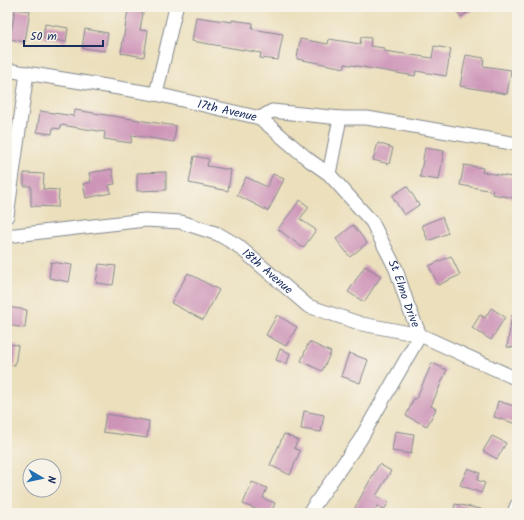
<svg xmlns="http://www.w3.org/2000/svg" width="524" height="520" viewBox="0 0 524 520" font-family="Kalam,sans-serif">
  <style>
    .building { fill: #cd94b8 }
    .lines { fill: none; stroke-linecap: round; stroke-linejoin: round }
    .minor-casing { stroke: #83878d; stroke-width: 15 }
    .minor { stroke: #fff; stroke-width: 13 }
    .labels { text-anchor: middle; stroke-width: 3.5; stroke-linejoin: round; paint-order: stroke }
    .street-label { font-size: 12px; fill: #1b2f5e; stroke: #f7f3e8 }
  </style>
  <rect width="100%" height="100%" fill="#f7f3e8"/>
  <filter id="ink" filterUnits="userSpaceOnUse"><feTurbulence type="fractalNoise" baseFrequency=".025" numOctaves="2"/><feDisplacementMap in="SourceGraphic" scale="8" xChannelSelector="R" yChannelSelector="G"/><feConvolveMatrix kernelMatrix="1 2 1 2 8 2 1 2 1" color-interpolation-filters="sRGB"/></filter>
  <filter id="wash" filterUnits="userSpaceOnUse"><feTurbulence type="fractalNoise" baseFrequency=".012" numOctaves="4" result="noise"/><feDisplacementMap in="SourceGraphic" scale="16" xChannelSelector="R" yChannelSelector="G"/><feGaussianBlur stdDeviation="0.9" result="paint"/><feColorMatrix in="noise" values="0 0 0 0 0 0 0 0 0 0 0 0 0 0 0 0 0 1.4 0 .05"/><feComposite in="paint" operator="in"/></filter>
  <g filter="url(#wash)">
    <rect width="100%" height="100%" fill="#ebdfbc"/>
    <g id="blocks">
      <path class="building" d="M455,7H479L460,17Z
        M15,9L30,11L25,42L10,39Z
        M128,10L143,13L140,30L148,31L144,57L121,53Z
        M196,17L232,22V20L253,23L252,29L283,34L278,60L260,58L261,53L192,41Z
        M45,24L68,28L66,42L43,38Z
        M85,29L108,33L105,51L82,48Z
        M361,37L371,38L370,46L384,48V51L432,58L434,46L451,49L446,76L416,71L415,76L345,64V68L297,59L300,39L328,44L329,39L360,44Z
        M466,55L484,58L483,66L511,70L507,94L460,86Z
        M75,110L176,126L174,142L132,135L131,143L104,139L105,132L61,125L60,129L53,128L52,134L37,132L40,111L74,116Z
        M378,143L393,148L389,164L373,160Z
        M425,148L444,151L439,180L420,177Z
        M194,156L209,159L207,166L231,170L228,191L189,183Z
        M464,165L483,168L482,172L517,178L514,198L492,194L493,191L460,185Z
        M112,169L115,184L109,185L111,193L86,198L83,184L91,182L89,173Z
        M166,172V190L137,191V173Z
        M24,173L44,174L43,189L59,190L58,207L31,206V186H24Z
        M273,174L284,179L268,211L237,195L246,177L267,187Z
        M407,186L419,205L404,215L392,196Z
        M300,200L309,207L300,219L316,230L303,248L278,229Z
        M442,217L448,233L428,241L422,225Z
        M353,225L367,243L350,257L336,239Z
        M451,256L460,275L438,285L429,266Z
        M51,262L72,265L69,282L49,278Z
        M99,264L116,266L113,285L96,283Z
        M365,266L381,276L364,302L348,292Z
        M188,273L219,290L203,320L171,303Z
        M7,307L27,310L25,328L7,325Z
        M491,308L505,317L491,340L472,328L480,315L485,318Z
        M277,315L297,327L286,346L266,335Z
        M512,315L517,316V348L507,347Z
        M309,342L331,352L322,371L301,361Z
        M7,344L18,345L15,365L7,364Z
        M280,349L290,353L287,364L276,360Z
        M349,353L368,360L360,383L341,376Z
        M432,363L447,370L431,406L436,409L427,426L406,416L414,398L416,399Z
        M498,401L517,407V424L494,417Z
        M304,411L324,415L321,432L301,429Z
        M106,414L149,421L147,438L103,432Z
        M395,431L414,434L411,454L392,451Z
        M284,434L298,440L294,448L300,451L290,475L270,465Z
        M492,436L506,443L497,459L483,451Z
        M379,464L391,471L376,496L389,502L384,510L377,506L373,513H352Z
        M468,468L480,473L477,480L485,483L481,493L460,485Z
        M252,482L267,488L263,498L275,503L271,513H266L243,504Z
        M455,504L481,509V513H453Z"/>
    </g>
  </g>
  <g filter="url(#ink)">
    <use href="#blocks" fill-opacity="0" stroke="#83878d" stroke-width="1"/>
    <g class="lines">
      <defs>
        <g id="minor">
          <path id="s1" d="M7,70L156,94L260,118L272,111L340,118H367L517,144"/>
          <path d="M156,94L176,7"/>
          <path id="s2" d="M260,118L309,160L329,174L372,222L396,269L408,306L420,335L360,440L309,513"/>
          <path d="M329,174L340,118"/>
          <path d="M7,216L27,73"/>
          <path id="s3" d="M7,236L145,220L181,222L218,234L237,245L308,306L362,324L420,335L517,379"/>
          <path d="M514,513L517,505"/>
        </g>
      </defs>
      <use href="#minor" class="minor-casing"/>
      <use href="#minor" class="minor"/>
    </g>
  </g>
  <g class="labels">
    <g class="street-label">
      <text dy="4" stroke="none"><textPath href="#s1" startOffset="224">17th Avenue</textPath></text>
      <text dy="4" stroke="none"><textPath href="#s3" startOffset="276">18th Avenue</textPath></text>
      <text dy="4" stroke="none"><textPath href="#s2" startOffset="232">St Elmo Drive</textPath></text>
    </g>
  </g>
  <rect width="524" height="520" fill="none" stroke="#f7f3e8" stroke-width="24"/>
  <g transform="translate(42 478) rotate(99)"><circle r="19" fill="#f7f3e8" stroke="#9fa5b1"/>
  <path d="M0-3L7 15L0 10L-7 15Z" fill="#1f6fb2"/>
  <text y="-6" font-size="11" font-weight="bold" text-anchor="middle" fill="#1b2f5e">N</text>
  </g>
  <path d="M24 40v6h79v-6" fill="none" stroke="#1b2f5e" stroke-width="2"/>
  <text x="30" y="40" font-size="12" fill="#1b2f5e" stroke="#f7f3e8" stroke-width="3" paint-order="stroke">50 m</text>
</svg>
